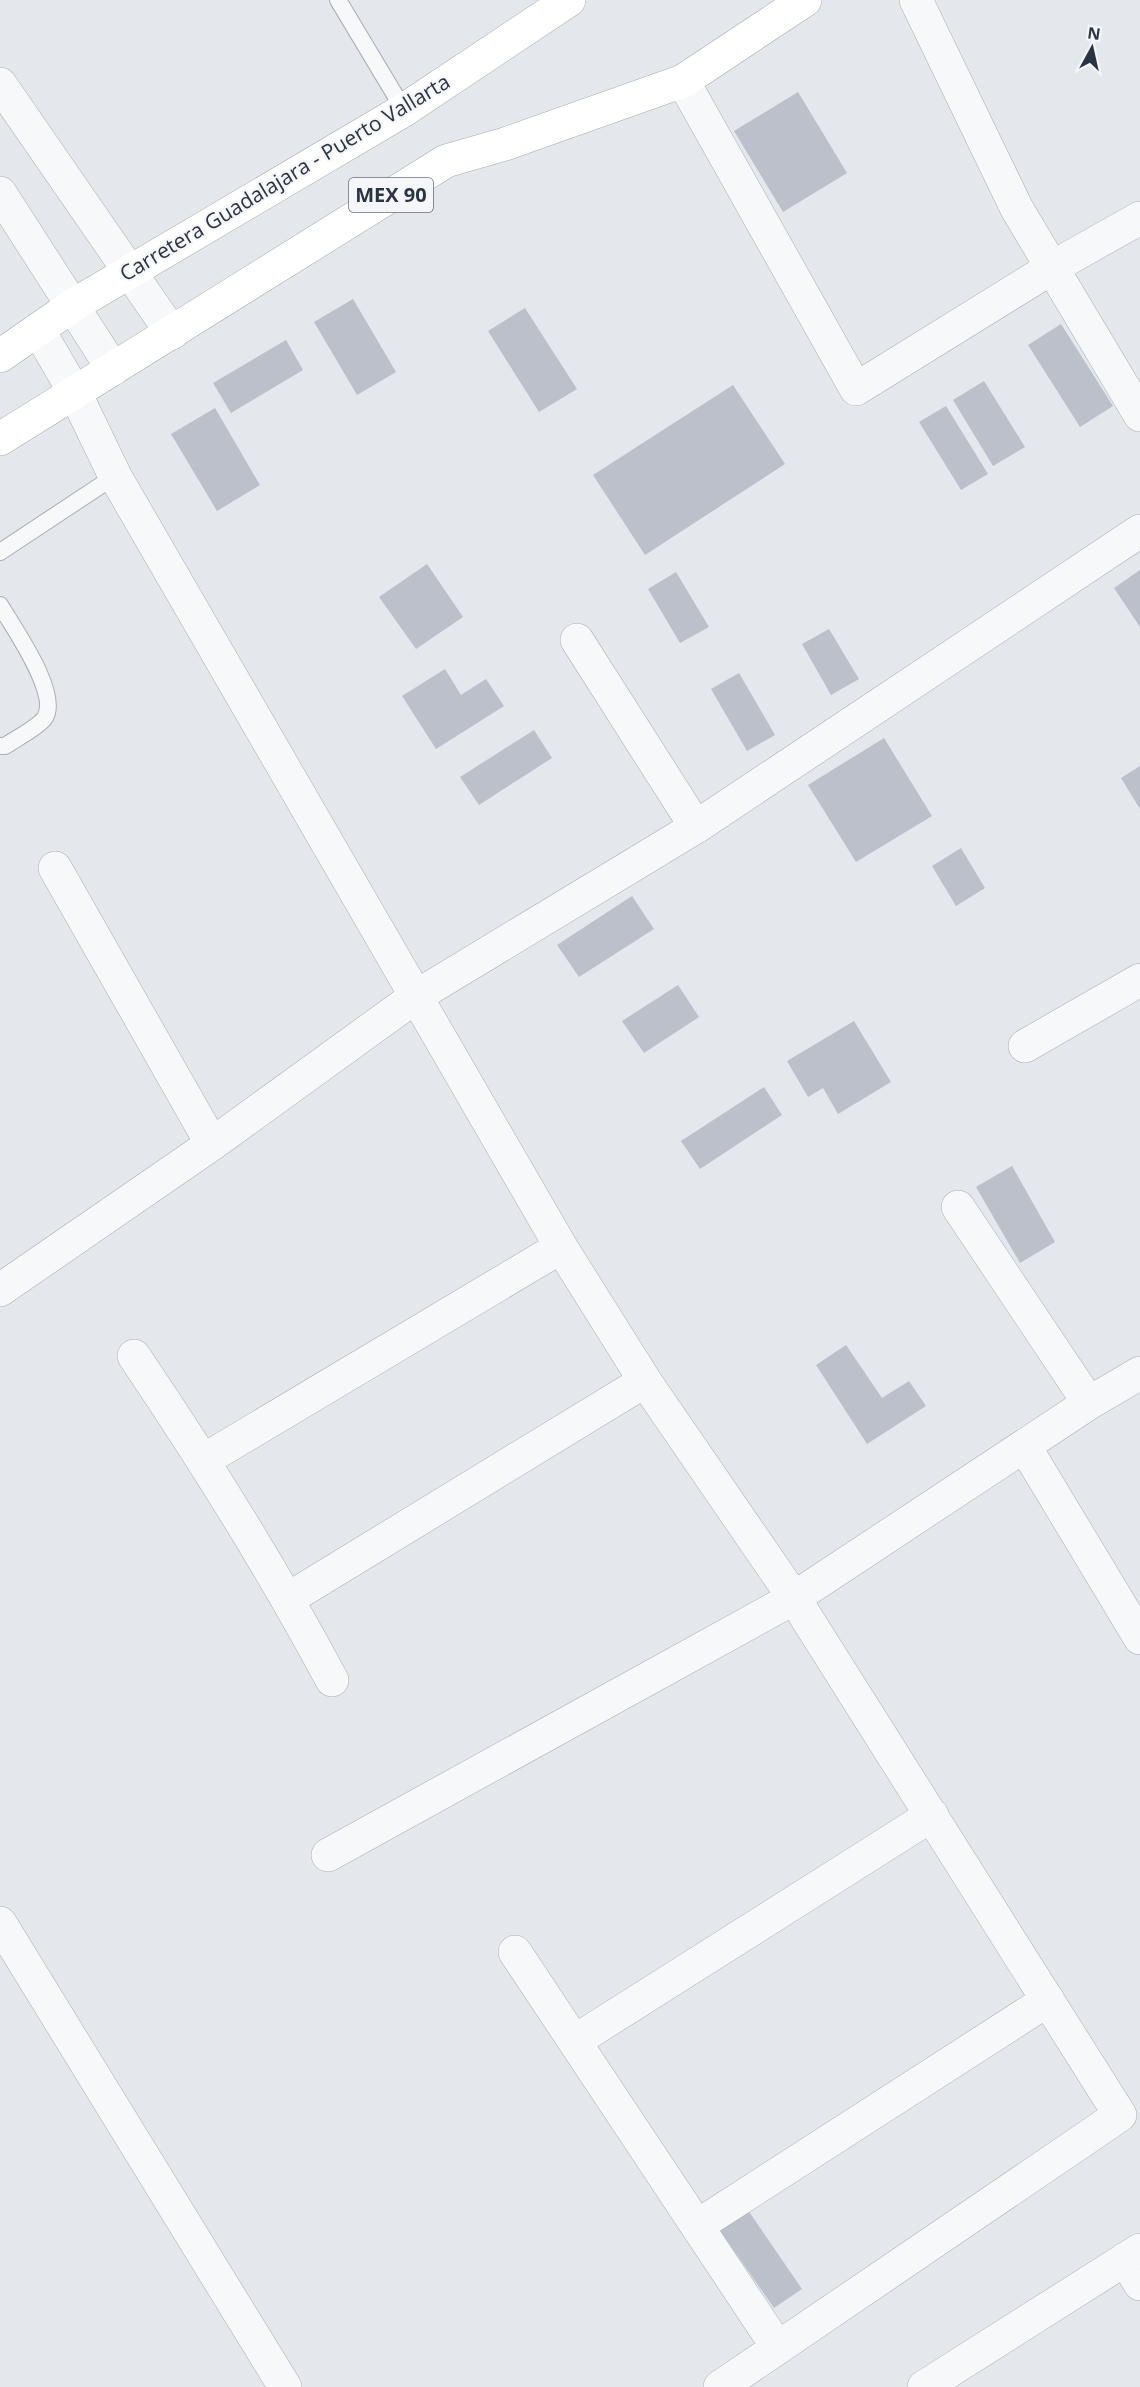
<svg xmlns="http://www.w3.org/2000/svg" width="1140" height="2387" viewBox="0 0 1140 2387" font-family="'Open Sans',sans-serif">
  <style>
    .building { fill: #bbc0ca }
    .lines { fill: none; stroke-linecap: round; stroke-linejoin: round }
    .lane-casing { stroke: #a9aeb7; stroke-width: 18 }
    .street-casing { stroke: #a9aeb7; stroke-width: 34 }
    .primary-casing { stroke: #a3abb8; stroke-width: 34 }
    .lane { stroke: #f7f8fa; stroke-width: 16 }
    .street { stroke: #f7f8fa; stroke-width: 33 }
    .primary { stroke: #fff; stroke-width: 33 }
    .labels { text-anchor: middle; stroke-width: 4.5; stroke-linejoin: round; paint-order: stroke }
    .shield { fill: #f4f6f9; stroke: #676e7b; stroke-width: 1.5 }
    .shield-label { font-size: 20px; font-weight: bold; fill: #2b3445 }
    .street-label { font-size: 21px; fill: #2b3445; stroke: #f4f6f9 }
  </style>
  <rect width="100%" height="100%" fill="#e4e7ec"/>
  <path class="building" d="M798,92L847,173L783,212L734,131Z
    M353,299L396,372L357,395L314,322Z
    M525,308L577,389L539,412L488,331Z
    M1061,324L1113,406L1080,427L1028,345Z
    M286,340L303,370L231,413L213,383Z
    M984,381L1025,447L993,466L953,400Z
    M733,385L785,464L645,555L593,475Z
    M946,406L988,474L961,490L919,422Z
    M215,408L260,485L217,511L171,434Z
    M427,564L463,617L416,649L379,597Z
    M1140,570V627L1114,588Z
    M676,572L709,627L680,643L648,589Z
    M829,629L859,679L831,695L802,644Z
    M445,669L461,695L486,679L504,706L436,749L402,696Z
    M739,673L775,735L747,751L711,689Z
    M534,730L552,758L479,805L460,777Z
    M884,738L932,816L856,862L808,785Z
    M1140,766V809L1121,778Z
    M961,848L985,888L956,906L932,866Z
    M632,896L654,929L579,977L557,945Z
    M678,985L699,1017L644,1053L622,1021Z
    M854,1021L891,1082L838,1114L823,1088L808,1097L787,1061Z
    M764,1087L782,1115L700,1169L681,1141Z
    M1012,1166L1055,1242L1020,1263L976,1187Z
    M846,1345L882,1398L909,1381L926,1406L867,1444L816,1365Z
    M743,2203L802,2289L774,2308L714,2222Z"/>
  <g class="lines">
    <defs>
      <path id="lane" d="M338,0L404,110
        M0,552L115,476
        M0,605C13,627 62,696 44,719C35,729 17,738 5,746H0"/>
      <path id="street" d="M916,0L1017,209L1140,415
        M683,81L856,389L1053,267L1140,218
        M0,84L172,333
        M0,193L113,369
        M39,331L75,393L115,476L561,1247L645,1381L794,1598L1120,2115L720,2387
        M577,640L696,827
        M55,868L212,1144
        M1025,1046L1140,980
        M958,1207L1089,1403
        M0,1290L212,1144L415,997L696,827L1140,531
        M134,1356C205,1461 272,1568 332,1680
        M1025,1447L1140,1638
        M204,1460L561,1247
        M288,1599L645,1381
        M328,1855L794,1598L1089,1403L1140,1373
        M0,1923L285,2387
        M515,1952L778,2348
        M575,2041L932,1815
        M697,2226L1048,2000
        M1125,2259L1140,2284
        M924,2387L1140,2250"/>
      <path id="primary" d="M0,356L72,306L404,110L569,0
        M0,439L446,161L505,144L683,81L805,0"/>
    </defs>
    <use href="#lane" class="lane-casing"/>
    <use href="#street" class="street-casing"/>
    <use href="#primary" class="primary-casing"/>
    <use href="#lane" class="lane"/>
    <use href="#street" class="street"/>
    <use href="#primary" class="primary"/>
  </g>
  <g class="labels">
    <rect class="shield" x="349" y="178" width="84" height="34" rx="4.5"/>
    <g class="shield-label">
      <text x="391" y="202">MEX 90</text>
    </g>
    <g class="street-label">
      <text transform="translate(285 178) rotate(-31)" y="7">Carretera Guadalajara - Puerto Vallarta</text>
    </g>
  </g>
  <g transform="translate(1092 48) rotate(8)" stroke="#f4f6f9" stroke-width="4.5" paint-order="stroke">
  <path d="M0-4.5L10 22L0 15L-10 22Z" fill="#2b3445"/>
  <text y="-9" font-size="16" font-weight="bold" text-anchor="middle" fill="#2b3445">N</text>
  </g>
</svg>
